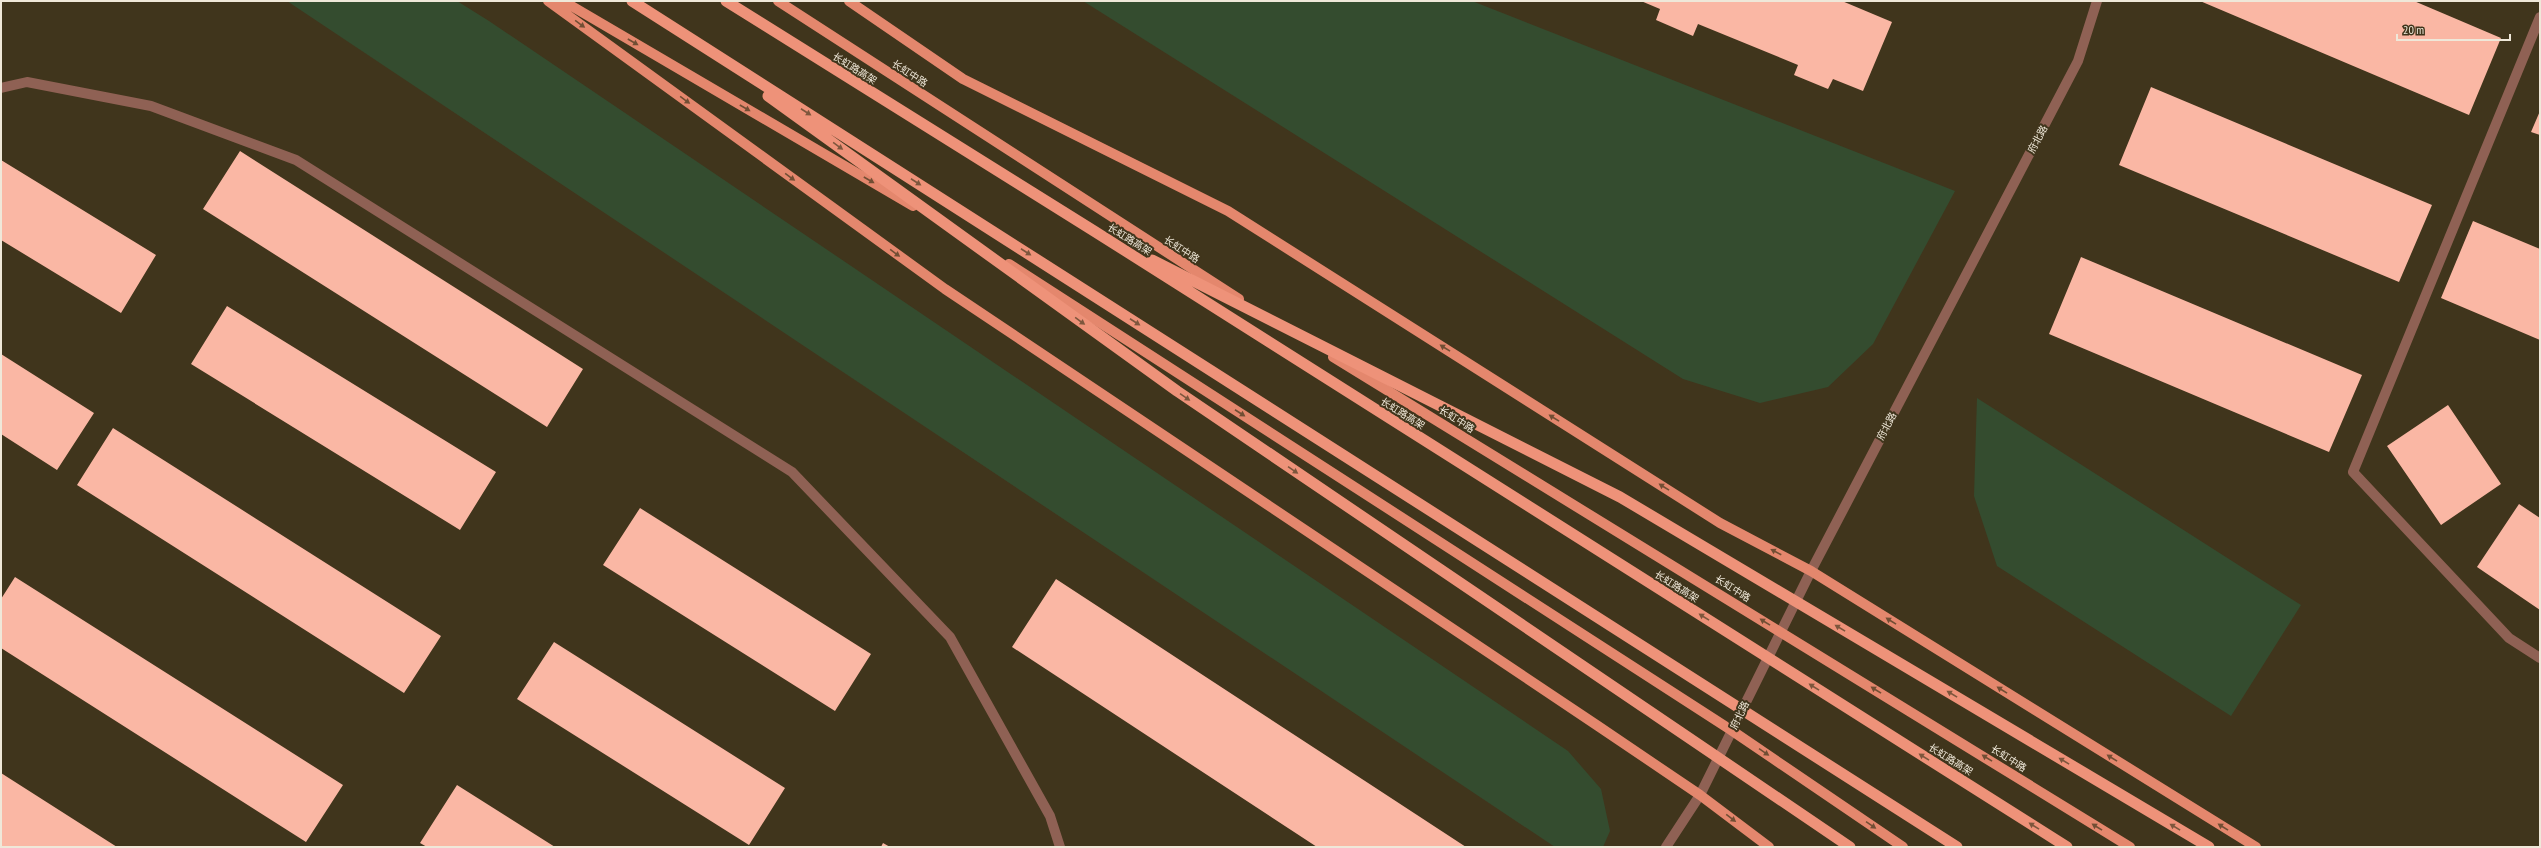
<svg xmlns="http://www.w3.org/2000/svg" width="2541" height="848" viewBox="0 0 2541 848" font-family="'PT Sans Narrow','Noto Sans SC',sans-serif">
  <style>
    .green { fill: #344c2f }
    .building { fill: #fab7a4 }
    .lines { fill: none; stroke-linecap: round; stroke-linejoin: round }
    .service { stroke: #8f6154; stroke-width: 10 }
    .tertiary { stroke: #8f6154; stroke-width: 10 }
    .primary { stroke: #e4876d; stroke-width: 10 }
    .trunk-bridge { stroke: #ee9279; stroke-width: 11 }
    .oneway { fill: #714e34 }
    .oneway2 { fill: #7d563d }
    .labels { text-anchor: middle; stroke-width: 4; stroke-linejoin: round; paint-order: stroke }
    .street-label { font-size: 10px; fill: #efe8d9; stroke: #40351c }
  </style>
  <rect width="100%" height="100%" fill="#40351c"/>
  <path class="green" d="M287,1H457L489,21L1568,751L1601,789L1610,831L1603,847H1555Z
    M1083,1H1472L1955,191L1873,344L1828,387L1760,403L1683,379Z
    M1977,398L2301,605L2231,716L1997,566L1974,496Z"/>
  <path class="building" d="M1641,1H1842L1892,22L1863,91L1833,79L1828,89L1794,75L1798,65L1698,24L1693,36L1656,20L1660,9Z
    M2200,1H2414L2501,38L2469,115Z
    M2151,87L2432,205L2399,282L2119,165Z
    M2540,111V135L2531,132Z
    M240,151L583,369L547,427L203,209Z
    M1,160L156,255L121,313L1,240Z
    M2473,221L2540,249V340L2441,298Z
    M2081,257L2362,375L2329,452L2049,334Z
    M227,306L496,472L460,530L191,364Z
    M1,354L94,413L57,470L1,434Z
    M2448,405L2501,484L2441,525L2387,446Z
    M113,428L441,636L404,693L77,485Z
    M2519,504L2540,518V610L2477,567Z
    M640,508L871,654L835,711L603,565Z
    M15,577L343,785L306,842L1,648V599Z
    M1056,579L1466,847H1317L1012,647Z
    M554,642L785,788L749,845L517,699Z
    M1,773L117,847H1Z
    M457,785L555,847H427L420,843Z
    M883,843L890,847H881Z"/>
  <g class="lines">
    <path class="service" d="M2540,17L2353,472L2509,638L2540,658
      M1,88L27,82L151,106L296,160L792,472L950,637L1050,816L1060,847"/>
    <path class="tertiary" d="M1666,847L1700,795L1811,571L2078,61L2097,1"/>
    <path class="primary" d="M548,1L945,289L1598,726L1700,795L1769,847
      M563,1L913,206
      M778,1L1239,299
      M849,1L963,79L1228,211L1720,523L1811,571L2256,847
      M1009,264L1731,730L1903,847
      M1333,357L2130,847"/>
    <path class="trunk-bridge" d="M632,1L1957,847
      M726,1L1094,231L2067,847
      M768,96L1177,391L1850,847
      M1152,260L1620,497L2209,847"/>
  </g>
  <defs><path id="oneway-solid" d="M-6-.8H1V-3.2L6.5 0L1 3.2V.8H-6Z"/></defs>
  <g class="oneway">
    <use href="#oneway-solid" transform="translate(580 24) rotate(36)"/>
    <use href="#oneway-solid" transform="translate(633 42) rotate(30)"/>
    <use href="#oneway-solid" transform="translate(685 100) rotate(36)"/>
    <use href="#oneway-solid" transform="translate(745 108) rotate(30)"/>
    <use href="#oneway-solid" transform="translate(790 177) rotate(36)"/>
    <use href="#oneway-solid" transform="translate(869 180) rotate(30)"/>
    <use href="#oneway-solid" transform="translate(895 253) rotate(36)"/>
    <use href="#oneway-solid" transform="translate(1445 348) rotate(-148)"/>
    <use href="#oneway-solid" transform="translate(1240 413) rotate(33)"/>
    <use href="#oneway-solid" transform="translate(1554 418) rotate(-148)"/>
    <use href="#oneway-solid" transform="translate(1664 487) rotate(-148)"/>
    <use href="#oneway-solid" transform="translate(1776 552) rotate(-152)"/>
    <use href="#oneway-solid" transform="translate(1891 621) rotate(-148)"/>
    <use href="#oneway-solid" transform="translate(1765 622) rotate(-148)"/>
    <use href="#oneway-solid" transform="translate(1876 690) rotate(-148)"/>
    <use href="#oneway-solid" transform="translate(2002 690) rotate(-148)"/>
    <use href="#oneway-solid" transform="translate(1764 752) rotate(34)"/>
    <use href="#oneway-solid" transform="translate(1987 758) rotate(-148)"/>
    <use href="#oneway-solid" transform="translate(2112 758) rotate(-148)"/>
    <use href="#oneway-solid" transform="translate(1731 818) rotate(37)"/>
    <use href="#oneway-solid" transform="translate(1871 825) rotate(34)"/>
    <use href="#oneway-solid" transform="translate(2097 827) rotate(-148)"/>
    <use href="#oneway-solid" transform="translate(2223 827) rotate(-148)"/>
  </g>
  <g class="oneway2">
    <use href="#oneway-solid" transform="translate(806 112) rotate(33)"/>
    <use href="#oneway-solid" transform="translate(838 146) rotate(36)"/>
    <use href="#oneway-solid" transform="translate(916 182) rotate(33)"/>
    <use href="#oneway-solid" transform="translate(1026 252) rotate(33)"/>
    <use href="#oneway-solid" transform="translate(1080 321) rotate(36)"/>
    <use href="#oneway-solid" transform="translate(1135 322) rotate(33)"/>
    <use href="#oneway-solid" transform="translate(1185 397) rotate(34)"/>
    <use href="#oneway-solid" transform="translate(1293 470) rotate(34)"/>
    <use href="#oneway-solid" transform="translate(1704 617) rotate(-148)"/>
    <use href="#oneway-solid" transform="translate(1840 628) rotate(-149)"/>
    <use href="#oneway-solid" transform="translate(1814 687) rotate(-148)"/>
    <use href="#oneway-solid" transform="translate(1952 694) rotate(-149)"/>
    <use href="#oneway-solid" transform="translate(1924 757) rotate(-148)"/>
    <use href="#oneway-solid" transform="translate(2064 761) rotate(-149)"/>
    <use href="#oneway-solid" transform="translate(2034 826) rotate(-148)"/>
    <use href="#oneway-solid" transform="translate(2175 827) rotate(-149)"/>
  </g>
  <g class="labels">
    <g class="street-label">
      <text transform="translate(855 68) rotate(32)" y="4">长虹路高架</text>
      <text transform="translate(910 73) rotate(33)" y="4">长虹中路</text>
      <text transform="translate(2037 139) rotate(-62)" y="4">府北路</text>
      <text transform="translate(1130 239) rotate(32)" y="4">长虹路高架</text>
      <text transform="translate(1182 249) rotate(33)" y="4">长虹中路</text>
      <text transform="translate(1403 413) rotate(32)" y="4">长虹路高架</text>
      <text transform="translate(1457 419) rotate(32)" y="4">长虹中路</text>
      <text transform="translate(1886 426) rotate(-62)" y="4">府北路</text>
      <text transform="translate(1677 586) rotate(32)" y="4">长虹路高架</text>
      <text transform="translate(1733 588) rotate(32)" y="4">长虹中路</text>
      <text transform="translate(1739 715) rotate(-64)" y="4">府北路</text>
      <text transform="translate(2009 758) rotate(32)" y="4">长虹中路</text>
      <text transform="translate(1951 759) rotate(32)" y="4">长虹路高架</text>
    </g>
  </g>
  <rect width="2541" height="848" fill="none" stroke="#efe8d9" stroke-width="4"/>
  <path d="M2397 34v6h113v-6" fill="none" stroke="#efe8d9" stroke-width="2"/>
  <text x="2403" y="34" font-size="12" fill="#efe8d9" stroke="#40351c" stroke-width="3" paint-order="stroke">20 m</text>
</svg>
